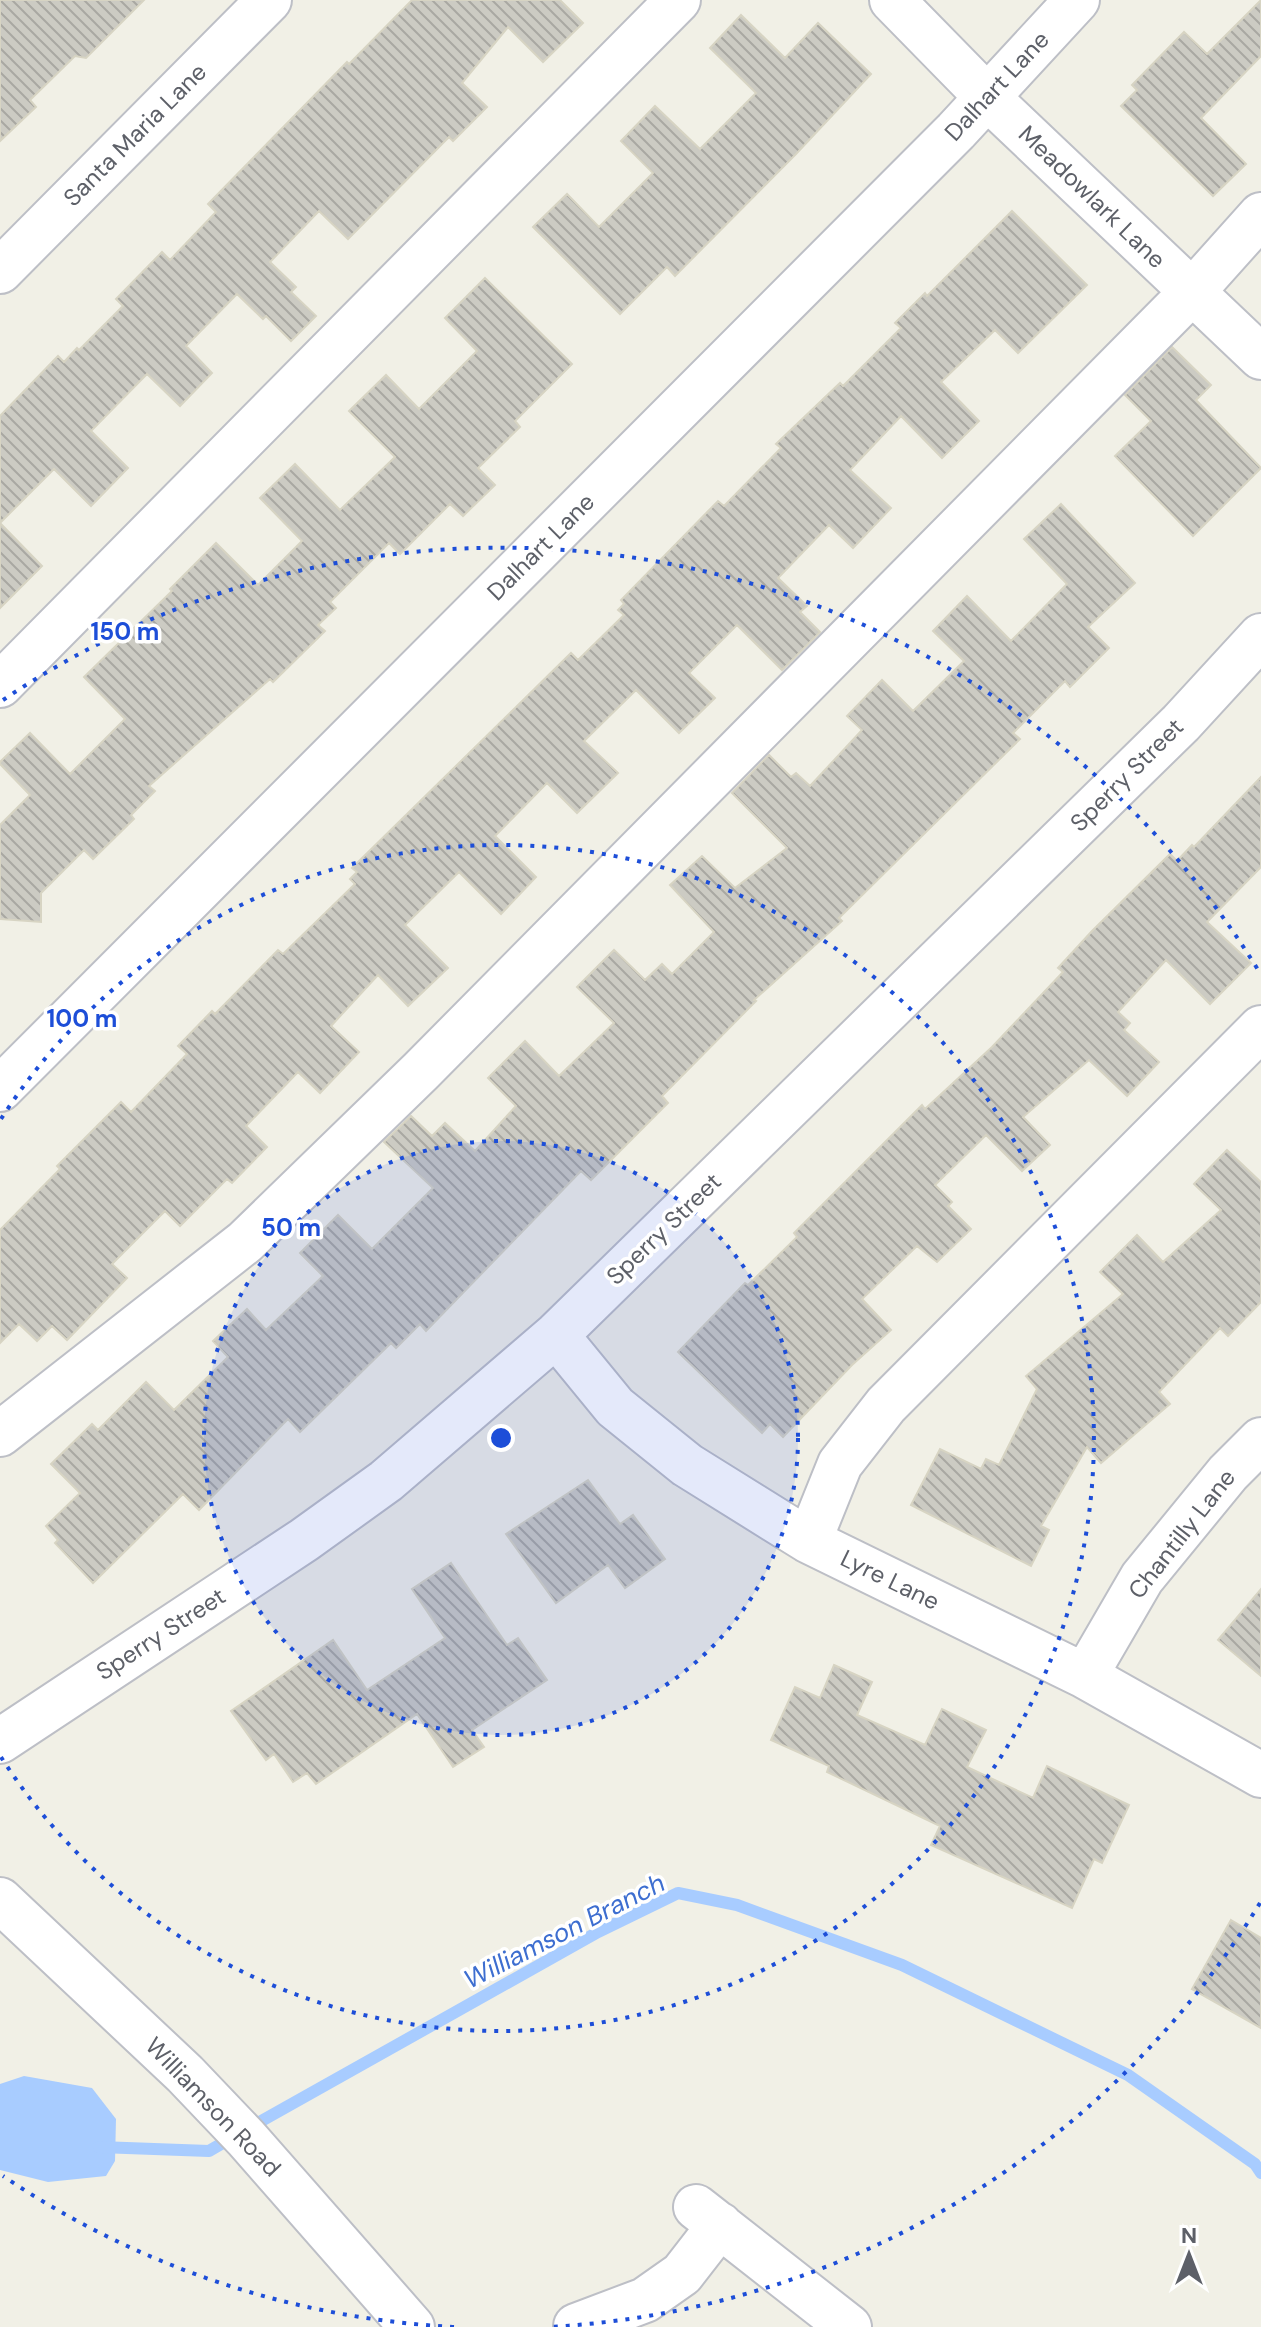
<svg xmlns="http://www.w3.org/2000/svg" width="1261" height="2327" viewBox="0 0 1261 2327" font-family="'DM Sans',sans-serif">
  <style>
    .water { fill: #a8ccff }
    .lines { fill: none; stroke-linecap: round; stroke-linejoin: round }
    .stream { stroke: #a8ccff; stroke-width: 12 }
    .building { fill: url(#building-back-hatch); stroke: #d7d4c3; stroke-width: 2 }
    .minor-casing { stroke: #bdbfc6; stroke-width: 48 }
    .minor { stroke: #fff; stroke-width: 44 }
    .ring { fill: none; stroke: #1d4ed8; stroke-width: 4; stroke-dasharray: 4 8 }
    .labels { text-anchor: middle; stroke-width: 7; stroke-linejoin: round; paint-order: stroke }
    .street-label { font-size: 24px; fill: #5d6068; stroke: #fff }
    .water-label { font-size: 26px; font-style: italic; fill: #3d6ed0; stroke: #fff }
    .centre { fill: #1d4ed8; stroke: #fff; stroke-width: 4 }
    .ring-label { font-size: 24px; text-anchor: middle; font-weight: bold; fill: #1d4ed8; stroke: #fff; stroke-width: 7; stroke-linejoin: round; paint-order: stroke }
  </style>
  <defs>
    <pattern id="building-back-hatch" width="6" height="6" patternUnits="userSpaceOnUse" patternTransform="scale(2)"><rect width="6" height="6" fill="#cccbc3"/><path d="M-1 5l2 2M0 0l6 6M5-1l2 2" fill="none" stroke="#a9a8a2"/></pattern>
  </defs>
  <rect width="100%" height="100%" fill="#f1f0e6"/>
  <path class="water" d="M24,2076L92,2088L116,2119L115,2161L106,2176L48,2182L0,2170V2084Z"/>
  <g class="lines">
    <path class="stream" d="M249,2128L598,1932L678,1893L737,1905L902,1965L1128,2075L1255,2164L1261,2173
      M99,2147L209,2151L233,2137"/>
  </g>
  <path class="building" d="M0,0H144L86,58L75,56L30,100L36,107L0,141Z
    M412,0H560L583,23L543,62L508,27L462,83L487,107L453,141L449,137L348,239L319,211L270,262L296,287L291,292L316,316L291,341L266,316L263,319L237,294L186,346L212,373L180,406L147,374L91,431L128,468L91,506L54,469L0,523L42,566L0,608V416L58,356L64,362L77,348L79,350L123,306L116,299L162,252L170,260L216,212L208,204L347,62L349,64Z
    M1261,0V56L1201,118L1246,164L1213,196L1121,106L1137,90L1132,85L1184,32L1207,54Z
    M741,15L785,58L818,23L871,74L796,154L675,276L667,267L620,314L533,227L567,194L599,227L653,173L621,141L655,106L700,149L756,93L710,48Z
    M1012,211L1087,285L1018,353L995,330L941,382L979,421L942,458L901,416L850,470L891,508L853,548L829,525L778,578L807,606L800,612L820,632L782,670L737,625L689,673L715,698L679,733L636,690L584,741L618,773L577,813L547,783L495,836L536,877L501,914L459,872L405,925L448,968L408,1006L378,975L331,1026L359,1052L320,1093L298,1072L246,1126L267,1147L232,1183L227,1179L180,1226L165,1211L112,1264L127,1278L67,1340L52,1326L37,1341L19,1324L0,1343V1230L60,1169L57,1166L121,1102L131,1112L187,1054L178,1046L212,1011L215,1014L278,950L283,954L355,884L350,879L357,872L352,868L571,653L578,660L624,615L618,610L624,604L621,600L718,501L724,506L781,448L776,444L840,383L843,386L901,328L895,323L925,293L927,296Z
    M485,278L572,364L515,421L520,427L478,468L495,485L463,516L450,504L400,554L389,543L330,602L336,608L318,625L325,631L273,682L270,679L149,786L155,791L131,815L134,819L93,859L84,850L41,893V922L0,919V825L30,795L0,764V762L30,733L70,774L125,719L84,677L172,591L170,589L216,543L258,585L302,541L260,498L295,464L340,510L395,457L349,411L386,375L419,409L477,351L445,318Z
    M1172,347L1211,385L1196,400L1261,468L1193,536L1115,456L1151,421L1125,395Z
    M1061,504L1135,583L1088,627L1109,648L1070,687L1065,681L1013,733L1020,739L839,918L842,921L754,1000L756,1001L662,1096L668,1103L591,1180L581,1171L426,1331L420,1324L396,1348L391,1343L300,1432L288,1419L199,1510L183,1494L93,1583L55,1543L58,1540L46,1526L80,1493L51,1464L92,1424L98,1430L146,1382L174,1410L228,1357L213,1341L247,1309L266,1330L323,1276L300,1253L338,1215L372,1249L433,1188L384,1142L411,1116L432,1136L445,1123L475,1151L516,1106L488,1078L525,1041L559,1076L614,1023L577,987L614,950L645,980L662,964L672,974L714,932L670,885L702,856L735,888L787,848L732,793L769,755L791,777L796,773L810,786L862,730L847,716L882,680L913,711L964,661L933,631L967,596L1011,641L1067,584L1024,539Z
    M1261,777V867L1207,922L1251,963L1210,1004L1166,960L1118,1012L1130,1023L1124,1030L1159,1062L1127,1096L1089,1060L1023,1117L1050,1145L1022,1171L986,1135L935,1185L952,1202L948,1206L971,1229L937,1262L917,1246L862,1299L891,1330L852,1365L783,1437L770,1424L762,1433L678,1352L745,1283L748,1285L797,1237L794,1233L922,1105L925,1109L992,1047L1063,972L1058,968L1092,931L1170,854L1177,861L1192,845L1194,847Z
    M1227,1150L1261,1182V1302L1228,1336L1220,1328L1159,1392L1170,1404L1101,1463L1087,1447L1041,1526L1049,1530L1031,1566L911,1505L940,1449L981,1469L986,1459L999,1465L1037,1389L1026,1376L1123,1294L1100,1272L1137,1235L1163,1262L1221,1210L1194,1184Z
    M588,1480L620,1524L633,1515L665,1559L625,1588L608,1565L556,1603L506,1534Z
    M451,1563L507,1645L518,1638L547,1680L472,1730L484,1747L453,1767L417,1714L316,1784L307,1773L293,1782L274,1754L266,1760L231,1711L333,1640L367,1690L445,1638L412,1589Z
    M1261,1589V1676L1218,1640Z
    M834,1665L872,1682L857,1715L925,1745L942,1709L986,1730L967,1767L1033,1798L1047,1766L1129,1805L1102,1863L1094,1859L1072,1908L931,1845L940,1826L827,1772L829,1766L771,1740L795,1687L820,1698Z
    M1231,1920L1261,1938V2028L1192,1989Z"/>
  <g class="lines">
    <defs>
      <path id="minor" d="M892,0L988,98L1261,357
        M0,271L269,0
        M0,685L678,0
        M0,1089L956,131L1077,0
        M556,1335L615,1407L687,1465L809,1541L1085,1676L1261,1775
        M0,1434L245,1242L421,1071L1192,292L1261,215
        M809,1541L840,1464L886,1405L1261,1028
        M1085,1676L1142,1578L1228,1473L1261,1440
        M0,1741L304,1540L386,1481L556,1335L1181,723L1261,636
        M0,1900L185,2074L246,2138L412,2327
        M696,2207L849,2327
        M576,2326L645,2300L682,2274L720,2225"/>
    </defs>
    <use href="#minor" class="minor-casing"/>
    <use href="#minor" class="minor"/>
  </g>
  <circle cx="501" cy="1438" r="297" fill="#1d4ed8" fill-opacity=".12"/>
  <g class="ring">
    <circle cx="501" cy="1438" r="297"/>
    <path d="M1 1119A593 593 0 1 1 1 1757"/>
    <path d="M1260 1903A890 890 0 0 1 548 2327M454 2327A890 890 0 0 1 3 2176M3 700A890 890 0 0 1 1260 973"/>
  </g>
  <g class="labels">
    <g class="street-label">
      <text transform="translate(997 86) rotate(-47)" y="8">Dalhart Lane</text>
      <text transform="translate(135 135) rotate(-45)" y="8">Santa Maria Lane</text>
      <text transform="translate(1092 197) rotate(44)" y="8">Meadowlark Lane</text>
      <text transform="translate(541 547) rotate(-45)" y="8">Dalhart Lane</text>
      <text transform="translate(1127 775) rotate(-45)" y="8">Sperry Street</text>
      <text transform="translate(664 1229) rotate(-44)" y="8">Sperry Street</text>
      <text transform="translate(1182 1534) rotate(-52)" y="8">Chantilly Lane</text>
      <text transform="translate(890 1580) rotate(26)" y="8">Lyre Lane</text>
      <text transform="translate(161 1634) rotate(-33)" y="8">Sperry Street</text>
      <text transform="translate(213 2107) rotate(46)" y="8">Williamson Road</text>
    </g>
    <g class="water-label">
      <text transform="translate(564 1931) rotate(-27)" y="9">Williamson Branch</text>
    </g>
  </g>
  <circle cx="501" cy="1438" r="12" class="centre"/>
  <g class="ring-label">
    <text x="125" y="640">150 m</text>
    <text x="82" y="1027">100 m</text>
    <text x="291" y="1236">50 m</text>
  </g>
  <g transform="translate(1189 2255)" stroke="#ffffff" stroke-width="6" paint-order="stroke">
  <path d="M0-6L14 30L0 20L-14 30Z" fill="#5d6068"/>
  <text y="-12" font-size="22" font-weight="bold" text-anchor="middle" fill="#5d6068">N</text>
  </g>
</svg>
